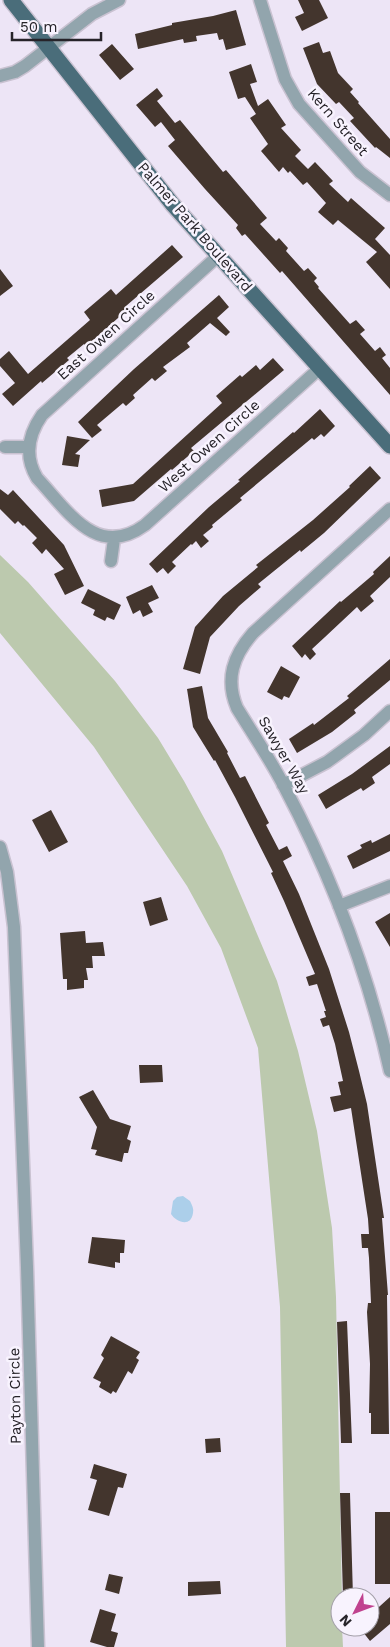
<svg xmlns="http://www.w3.org/2000/svg" width="390" height="1647" viewBox="0 0 390 1647" font-family="'Work Sans',sans-serif">
  <style>
    .green { fill: #bcc9ae }
    .water { fill: #accfea }
    .building { fill: #43352d }
    .lines { fill: none; stroke-linecap: round; stroke-linejoin: round }
    .minor-casing { stroke: #c9c2d1; stroke-width: 15 }
    .major-casing { stroke: #c9c2d1; stroke-width: 18 }
    .minor { stroke: #92a5ad; stroke-width: 12 }
    .major { stroke: #4a6d7a; stroke-width: 15 }
    .labels { text-anchor: middle; stroke-width: 5; stroke-linejoin: round; paint-order: stroke }
    .street-label { font-size: 15px; fill: #262329; stroke: #f8f3fe }
  </style>
  <rect width="100%" height="100%" fill="#ede5f6"/>
  <path class="green" d="M0,555L28,582L115,681L158,738L184,781L222,851L277,981L298,1051L317,1131L332,1228L336,1297L342,1597H340V1627H342L343,1647H286L280,1307L258,1048L221,948L187,886L94,747L0,633Z"/>
  <path class="water" d="M183,1196L190,1201C192,1205 194,1209 193,1213C191,1228 176,1222 171,1214L173,1201L177,1197Z"/>
  <path class="building" d="M298,0H319L328,18L302,31L295,17L304,13Z
    M236,10L246,45L226,50L223,39L219,40L217,33L196,36L197,41L184,43L183,39L138,49L135,34L172,25V23L213,16Z
    M319,42L323,53L330,51L338,73L353,89L350,92L359,102L358,103L390,139V158L376,147L375,148L350,121L354,118L339,102L336,104L317,84L303,48Z
    M112,44L134,69L120,80L99,55Z
    M251,64L257,82L250,84L258,106L268,99L286,125L281,128L301,150L295,156L308,169L315,162L333,181L329,184L348,202L351,198L385,228L375,239L390,255V289L366,262L377,252L338,220L333,225L318,212L326,203L307,182L303,185L290,171L288,173L283,167L279,172L261,151L268,144L250,118L256,114L245,97L238,99L229,72Z
    M157,88L163,96L157,101L175,123L180,120L223,172L226,170L267,218L260,224L276,241L279,238L288,248L286,251L304,271L308,268L317,278L314,281L319,287L318,288L350,324L356,320L365,330L360,334L375,351L380,347L386,355L382,358L390,368V395L282,271L280,273L245,234L242,236L236,228L238,225L205,189L168,146L175,140L161,122L155,127L136,105Z
    M172,245L183,257L126,306L128,309L98,336L86,346L84,344L67,358L69,360L42,383L41,381L13,406L2,394L15,383L0,366V359L9,351L28,374L90,320L84,312L111,289L116,295Z
    M0,269L13,286L0,296Z
    M219,295L229,307L217,318L230,332L226,336L210,323L187,343L190,347L163,367L167,371L155,381L152,378L133,395L135,398L126,406L123,403L97,425L102,430L92,438L78,422L134,369Z
    M273,358L284,370L191,448L194,451L172,470L171,469L134,501L102,507L99,490L133,484L222,403L216,396L240,375L242,377L256,365L260,370Z
    M320,409L335,426L324,437L321,434L314,440L312,438L240,498L242,500L212,525L213,527L203,535L209,541L201,548L196,541L192,545L191,544L172,562L176,566L168,574L163,568L157,573L149,564L209,507L240,481L238,480L293,432L294,433Z
    M67,436L90,440L75,454L80,455L78,467L62,465Z
    M370,466L381,478L324,533L301,552L300,550L258,584L261,587L239,606L210,637L200,674L183,669L195,627L223,596L258,567L256,565L313,520L350,487L349,486Z
    M0,489L8,495L13,490L64,545L84,586L65,595L54,574L64,569L46,549L42,554L32,543L37,538L24,525L23,526L18,521L15,524L0,509Z
    M390,556V577L370,596L374,601L361,612L357,607L325,637L312,649L316,654L310,660L305,654L302,658L292,646L340,601L341,602L374,574L373,572Z
    M152,585L159,598L148,603L153,612L143,617L140,610L133,614L126,597Z
    M88,589L121,605L114,620L107,617L105,621L93,615L95,610L81,603Z
    M390,659V680L354,710L356,713L332,732L297,753L289,739L313,723L314,725L349,698L347,696Z
    M281,666L300,677L289,698L284,696L282,700L267,692Z
    M202,686L208,718L228,752L227,753L240,778L245,776L269,823L266,825L279,850L287,846L292,856L283,861L299,894L329,969L349,1032L359,1071L367,1104L384,1218H382L388,1295H387L389,1434H371V1413H369L370,1364L367,1312L368,1303H371L369,1258L368,1248H362L361,1234H369L368,1219L351,1108L334,1112L330,1097L341,1095L338,1082L343,1081L335,1044L329,1025L323,1027L320,1019L326,1017L324,1011H326L317,984L309,986L306,977L315,974L284,901L271,873L273,872L235,797L215,760L214,761L193,727L187,689Z
    M390,746V764L372,777L375,783L363,791L361,788L326,809L318,795L352,774Z
    M51,810L68,842L49,852L32,820Z
    M390,834V851L353,869L347,856L362,848L360,845L371,840L372,843Z
    M161,897L168,920L150,926L143,902Z
    M390,913V947L375,922Z
    M85,931L86,943L103,942L105,956H92L93,968H86L88,980H84V988L67,990V979H63L60,933Z
    M139,1065H162L163,1082L140,1083Z
    M93,1090L110,1119L131,1126L127,1139L131,1141L128,1153H124L122,1162L95,1155L97,1150L91,1149L97,1127L79,1097Z
    M92,1237L125,1240L124,1253H120V1263L115,1262V1268L88,1263Z
    M347,1321L352,1443H341L337,1322Z
    M111,1336L140,1352L136,1358L139,1360L132,1374L128,1371L116,1393L113,1391L111,1394L99,1387L101,1382L93,1378L104,1358L101,1355Z
    M220,1438L221,1452L206,1453L205,1439Z
    M94,1464L127,1474L123,1488L118,1487L109,1516L88,1510L97,1480L90,1478Z
    M340,1493H350L353,1597H343Z
    M375,1512H390V1584H375Z
    M109,1574L123,1577L119,1594L105,1590Z
    M220,1581L221,1594L188,1596V1582Z
    M390,1597V1624L370,1641L359,1627H370V1615Z
    M100,1609L116,1614L111,1631L118,1633L114,1647H107L90,1642Z"/>
  <g class="lines">
    <defs>
      <path id="minor" d="M260,0L285,79L299,104L360,172L390,195
        M0,76L15,72L25,66L92,14L119,0
        M218,256L42,415C28,435 24,456 37,478C68,511 97,560 145,525L320,368
        M5,447H29
        M390,509L253,633C233,656 225,679 237,708C253,734 270,759 284,786C331,875 368,972 390,1071
        M111,561L114,539
        M283,785L327,762L364,735L390,711
        M0,847L7,872L14,927L27,1267L38,1647
        M339,906L390,886"/>
      <path id="major" d="M11,0L173,205L390,446"/>
    </defs>
    <use href="#minor" class="minor-casing"/>
    <use href="#major" class="major-casing"/>
    <use href="#minor" class="minor"/>
    <use href="#major" class="major"/>
  </g>
  <g class="labels">
    <g class="street-label">
      <text transform="translate(338 122) rotate(49)" y="5">Kern Street</text>
      <text transform="translate(195 227) rotate(49)" y="5">Palmer Park Boulevard</text>
      <text transform="translate(106 335) rotate(-42)" y="5">East Owen Circle</text>
      <text transform="translate(209 446) rotate(-42)" y="5">West Owen Circle</text>
      <text transform="translate(284 755) rotate(60)" y="5">Sawyer Way</text>
      <text transform="translate(15 1396) rotate(-91)" y="5">Payton Circle</text>
    </g>
  </g>
  <g transform="translate(355 1612) rotate(228)"><circle r="24" fill="#f8f3fe" stroke="#a4a0a9"/>
  <path d="M0-4L9 19L0 12L-9 19Z" fill="#c0428f"/>
  <text y="-8" font-size="14" font-weight="bold" text-anchor="middle" fill="#262329">N</text>
  </g>
  <path d="M12 32v8h89v-8" fill="none" stroke="#262329" stroke-width="2.5"/>
  <text x="20" y="32" font-size="15" fill="#262329" stroke="#f8f3fe" stroke-width="4" paint-order="stroke">50 m</text>
</svg>
